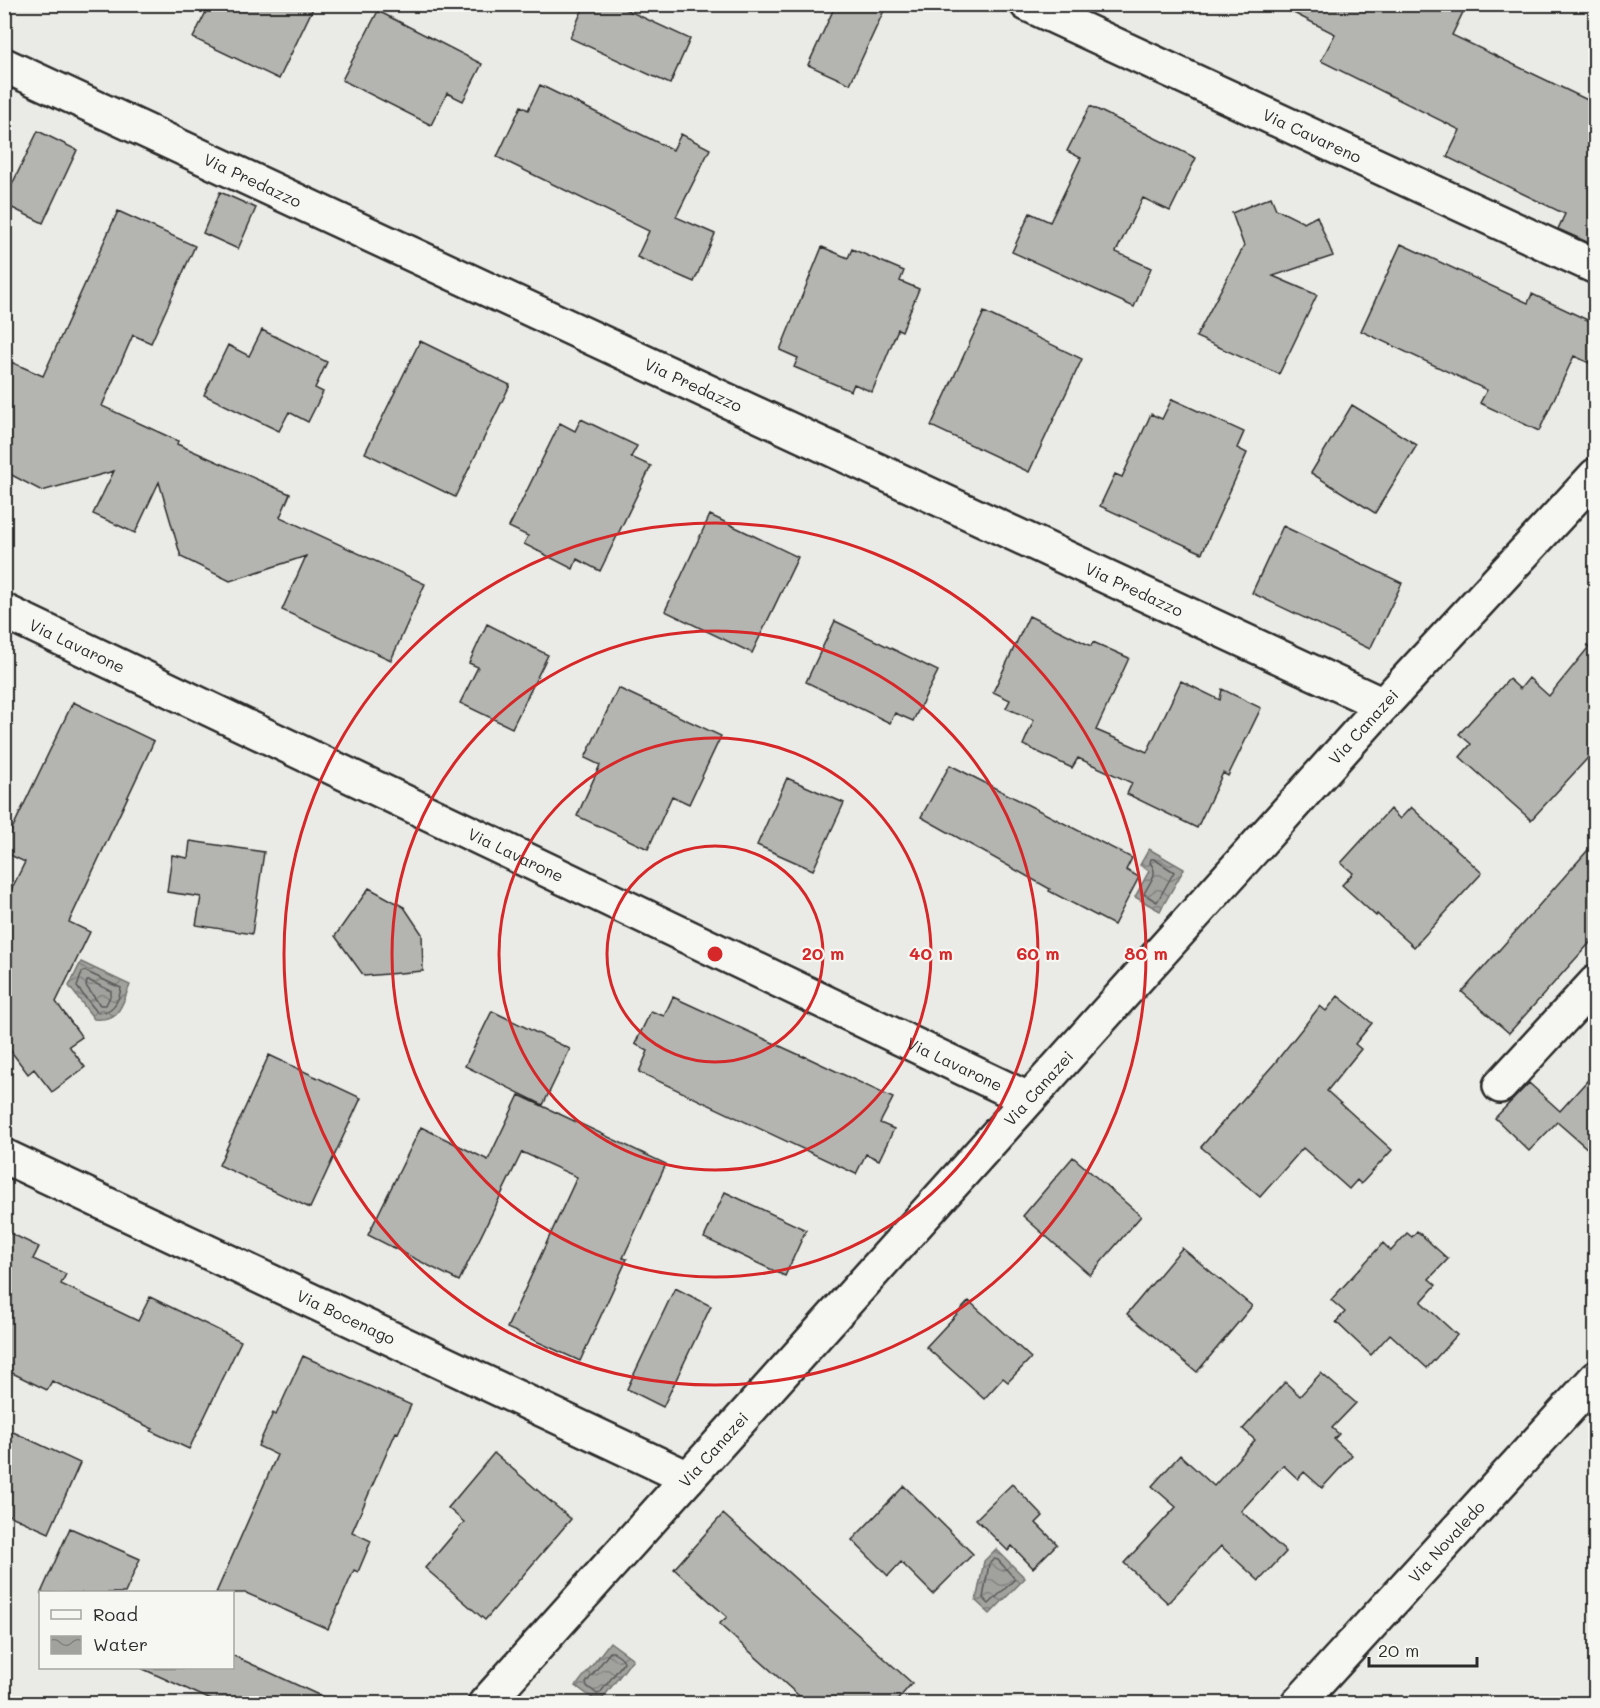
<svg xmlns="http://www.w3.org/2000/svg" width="1600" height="1708" viewBox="0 0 1600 1708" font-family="Mali,sans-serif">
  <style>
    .water { fill: url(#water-waves); stroke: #727270; stroke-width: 1.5 }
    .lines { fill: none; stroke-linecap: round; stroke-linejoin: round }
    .shore { stroke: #5a5a59; stroke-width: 1.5 }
    .building { fill: #b4b4b1; stroke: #2b2b2b; stroke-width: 1.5 }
    .street-casing { stroke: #2b2b2b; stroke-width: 38 }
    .street { stroke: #f6f6f2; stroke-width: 33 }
    .ring { fill: none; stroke: #d62828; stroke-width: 3 }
    .labels { text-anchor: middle; stroke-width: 4.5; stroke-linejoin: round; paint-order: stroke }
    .street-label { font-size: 16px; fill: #2b2b2b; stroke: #f6f6f2 }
    .centre { fill: #d62828; stroke: #f6f6f2; stroke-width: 3 }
    .ring-label { font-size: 18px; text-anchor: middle; font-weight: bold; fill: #d62828; stroke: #f6f6f2; stroke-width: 4.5; stroke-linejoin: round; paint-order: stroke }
  </style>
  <defs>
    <pattern id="water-waves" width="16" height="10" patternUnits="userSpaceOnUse" patternTransform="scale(1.5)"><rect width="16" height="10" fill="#a1a19e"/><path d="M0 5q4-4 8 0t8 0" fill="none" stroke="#838381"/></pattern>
  </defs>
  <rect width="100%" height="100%" fill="#eaeae6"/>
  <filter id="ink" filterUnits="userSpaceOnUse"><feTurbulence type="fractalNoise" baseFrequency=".0167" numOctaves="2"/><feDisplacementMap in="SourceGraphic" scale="12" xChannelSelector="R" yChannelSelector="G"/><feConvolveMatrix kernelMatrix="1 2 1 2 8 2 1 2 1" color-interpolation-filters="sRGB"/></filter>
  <g filter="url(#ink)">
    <path class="water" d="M1149,849L1184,869L1160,911L1135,897L1149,871L1140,865Z
      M81,962L130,985C121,1006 121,1021 94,1019L69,986Z
      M996,1549L1025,1578L990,1614L976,1601L984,1561Z
      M610,1642L633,1659L599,1703L576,1686Z"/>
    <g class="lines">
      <path class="shore" d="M1151,859H1154L1174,872L1157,902L1144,894C1149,882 1160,874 1150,863Z
        M85,971L121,988C119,1001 112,1015 97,1012L77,987L82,972Z
        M87,981H90L111,991V994L106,1005H100L86,986Z
        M994,1559L998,1560L1015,1579L989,1604L983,1598L989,1564Z
        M610,1652C614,1651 623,1657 624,1662L600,1693L597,1694L587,1686L586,1683Z"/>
    </g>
    <path class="building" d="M210,4H315L279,79L193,38Z
      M585,4H614L690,39L670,84L570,38Z
      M836,4H887L850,84L808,65Z
      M1276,4H1467L1452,35L1596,104V246L1558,229L1565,214L1447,157L1460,130L1321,61L1335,34Z
      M378,11L482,64L463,101L447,93L431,125L342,80Z
      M540,85L673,150L681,134L710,149L676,217L715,234L694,282L637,257L649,231L497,157L521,106L528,110Z
      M1090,106L1196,158L1170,211L1143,198L1116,252L1151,268L1134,307L1012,252L1030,213L1050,222L1081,158L1067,151Z
      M38,131L77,150L43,223L4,204V201Z
      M220,192L256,208L238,249L203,233Z
      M1271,197L1276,209L1304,223L1317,216L1333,256L1273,276L1317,295L1279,374L1196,337L1244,246L1232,213Z
      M118,211L195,246L151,343L133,335L102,406L178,441L177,444L290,494L280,517L425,584L391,660L282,610L306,556L230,581L181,557L159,482L135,533L93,514L114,471L42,491L4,471V359L43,376Z
      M1401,244L1528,303L1532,294L1596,324V366L1574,356L1539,431L1480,403L1487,390L1361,331Z
      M822,247L848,258L852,249L904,271L900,281L919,289L902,331L898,329L872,392L854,384L851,391L794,367L798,358L780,350Z
      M984,312L1082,359L1029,472L931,426Z
      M262,330L327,362L315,388L323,392L308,422L289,412L279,431L204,395L228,345L249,356Z
      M420,341L510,385L455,497L365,453Z
      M1172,399L1244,432L1237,448L1247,453L1202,553L1100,506L1115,474L1122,477L1151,414L1162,419Z
      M1352,405L1417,445L1375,513L1311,473Z
      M581,419L637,446L631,457L651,466L600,571L577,559L573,569L524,544L528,536L509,527L560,423L575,431Z
      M710,515L798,557L752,653L665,611Z
      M1283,526L1402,583L1370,649L1252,593Z
      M1029,616L1091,646L1093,642L1129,658L1096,730L1147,752L1181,681L1220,700L1222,689L1261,708L1228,776L1223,773L1197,828L1127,794L1132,783L1078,758L1072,768L1023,745L1034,720L1006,708L1010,700L993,692Z
      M835,621L938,671L913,721L895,713L890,723L806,682Z
      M487,624L548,655L512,728L460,703L478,667L469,663Z
      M1596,638V749L1531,820L1460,757L1471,744L1459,734L1509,679L1520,689L1529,678L1549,696Z
      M618,688L721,736L689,804L672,796L648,849L577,816L600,765L585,758Z
      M73,702L154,741L69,922L90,932L56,1002L82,1037L69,1046L85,1067L52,1092L34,1069L28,1074L4,1042V904L25,862L4,852V846Z
      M950,765L1132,858L1126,870L1139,877L1114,925L1049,891L1050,889L921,817Z
      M787,778L844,803L813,870L757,845Z
      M1411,807L1482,873L1414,947L1377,914L1376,916L1342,885L1353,873L1341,863L1390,809L1400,819Z
      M190,841L264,852L252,934L196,925L201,897L167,892L172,855L188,858Z
      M1596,841V936L1509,1033L1462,992Z
      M369,888L404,907L422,934L423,971L364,976L335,936Z
      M1338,996L1372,1023L1355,1044L1361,1049L1327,1091L1392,1150L1361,1184L1357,1180L1349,1189L1303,1148L1260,1197L1201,1147L1274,1064L1320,1006L1326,1011Z
      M673,997L804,1057V1056L893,1098L880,1123L894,1129L879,1160L866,1154L856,1174L639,1072L648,1051L635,1044L651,1011L664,1016Z
      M492,1011L570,1049L543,1105L465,1066Z
      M269,1055L361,1098L310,1208L219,1165Z
      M1596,1071V1156L1557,1122L1529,1151L1495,1118L1529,1083L1560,1111Z
      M519,1095L666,1164L623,1258L627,1259L580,1361L507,1328L577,1177L522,1152L459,1281L368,1235L421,1127L488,1160Z
      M1073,1157L1141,1216L1090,1275L1023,1216Z
      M725,1192L806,1230L785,1276L704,1238Z
      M4,1230L39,1247L33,1259L66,1274L61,1284L138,1321L150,1297L241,1341L189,1449L151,1431L153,1429L52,1381L47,1390L4,1369Z
      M1417,1231L1448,1259L1429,1279L1436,1285L1421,1302L1457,1335L1427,1368L1390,1334L1371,1355L1336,1322L1345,1312L1331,1300L1383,1243L1391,1251L1407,1233L1412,1237Z
      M1182,1248L1252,1306L1197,1372L1127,1314Z
      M675,1288L711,1306L663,1407L627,1389Z
      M969,1301L1031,1358L1008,1382L1003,1378L984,1399L926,1347Z
      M303,1356L411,1405L398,1433L396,1432L352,1532L371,1541L358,1572L354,1570L328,1629L246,1593H216L277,1455L258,1446L273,1413L276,1415Z
      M1321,1373L1356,1403L1332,1428L1339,1434L1334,1439L1352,1455L1322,1488L1304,1472L1298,1479L1283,1465L1241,1511L1286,1552L1259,1581L1221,1546L1168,1603L1124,1563L1176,1507L1152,1486L1180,1455L1214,1486L1255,1440L1243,1429L1285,1382L1300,1396Z
      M11,1431L80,1463L49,1533L4,1513V1447Z
      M494,1453L571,1519L485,1620L425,1568L464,1522L448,1508Z
      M1012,1484L1043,1516L1036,1523L1057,1544L1033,1568L1012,1546L1008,1551L976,1519Z
      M904,1486L973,1554L933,1594L901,1562L888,1576L852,1540Z
      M723,1514L912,1683L894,1704H808L719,1624L727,1617L674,1569Z
      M70,1528L140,1559L125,1593H41Z
      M232,1655L338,1704H220L141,1668H232Z"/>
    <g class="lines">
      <defs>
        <g id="street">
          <path id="s1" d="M1027,4L1596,267"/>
          <path id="s2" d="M4,65L1383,705"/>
          <path id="s3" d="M4,611L1028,1099"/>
          <path d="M1500,1086L1596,982"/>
          <path id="s4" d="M4,1156L688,1478"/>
          <path id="s5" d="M485,1704L1383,705L1596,475"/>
          <path id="s6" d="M1298,1704L1596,1378"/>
        </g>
      </defs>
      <use href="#street" class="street-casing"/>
      <use href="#street" class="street"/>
    </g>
  </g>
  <g class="ring">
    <circle cx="715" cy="954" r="108"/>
    <circle cx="715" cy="954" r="216"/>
    <circle cx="715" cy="954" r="323"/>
    <circle cx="715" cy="954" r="431"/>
  </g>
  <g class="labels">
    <g class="street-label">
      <text dy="6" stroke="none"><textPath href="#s1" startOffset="314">Via Cavareno</textPath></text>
      <text dy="6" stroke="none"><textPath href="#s2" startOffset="274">Via Predazzo</textPath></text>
      <text dy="6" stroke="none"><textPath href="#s2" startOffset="760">Via Predazzo</textPath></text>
      <text dy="6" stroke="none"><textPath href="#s2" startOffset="1246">Via Predazzo</textPath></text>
      <text dy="6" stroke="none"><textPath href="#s3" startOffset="81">Via Lavarone</textPath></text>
      <text dy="6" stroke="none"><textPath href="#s5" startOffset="1314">Via Canazei</textPath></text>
      <text dy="6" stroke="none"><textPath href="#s3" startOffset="567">Via Lavarone</textPath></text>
      <text dy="6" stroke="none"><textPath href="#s3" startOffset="1053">Via Lavarone</textPath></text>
      <text dy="6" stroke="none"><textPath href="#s5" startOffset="828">Via Canazei</textPath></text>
      <text dy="6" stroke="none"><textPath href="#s4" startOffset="378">Via Bocenago</textPath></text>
      <text dy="6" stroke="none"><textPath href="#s5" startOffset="342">Via Canazei</textPath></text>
      <text dy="6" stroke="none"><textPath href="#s6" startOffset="220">Via Novaledo</textPath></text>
    </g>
  </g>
  <circle cx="715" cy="954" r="9" class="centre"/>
  <g class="ring-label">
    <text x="823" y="960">20 m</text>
    <text x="931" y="960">40 m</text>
    <text x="1038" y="960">60 m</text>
    <text x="1146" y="960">80 m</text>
  </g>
  <rect width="1600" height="1708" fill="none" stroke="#f6f6f2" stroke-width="24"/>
  <rect x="12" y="12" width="1576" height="1684" fill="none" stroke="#2b2b2b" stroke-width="2" filter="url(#ink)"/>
  <rect x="39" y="1591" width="195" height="78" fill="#f6f6f2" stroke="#a5a5a2" stroke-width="1.5"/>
  <rect x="51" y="1610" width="30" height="9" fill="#f6f6f2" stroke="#a5a5a2" stroke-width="1.5"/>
  <text x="93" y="1621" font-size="18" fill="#2b2b2b">Road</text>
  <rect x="51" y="1636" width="30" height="18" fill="url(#water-waves)" stroke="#a5a5a2" stroke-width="1.5"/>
  <text x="93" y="1651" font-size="18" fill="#2b2b2b">Water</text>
  <path d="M1369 1657v9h108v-9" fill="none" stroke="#2b2b2b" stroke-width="3"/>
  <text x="1378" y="1657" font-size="18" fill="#2b2b2b" stroke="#f6f6f2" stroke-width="4.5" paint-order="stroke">20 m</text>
</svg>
